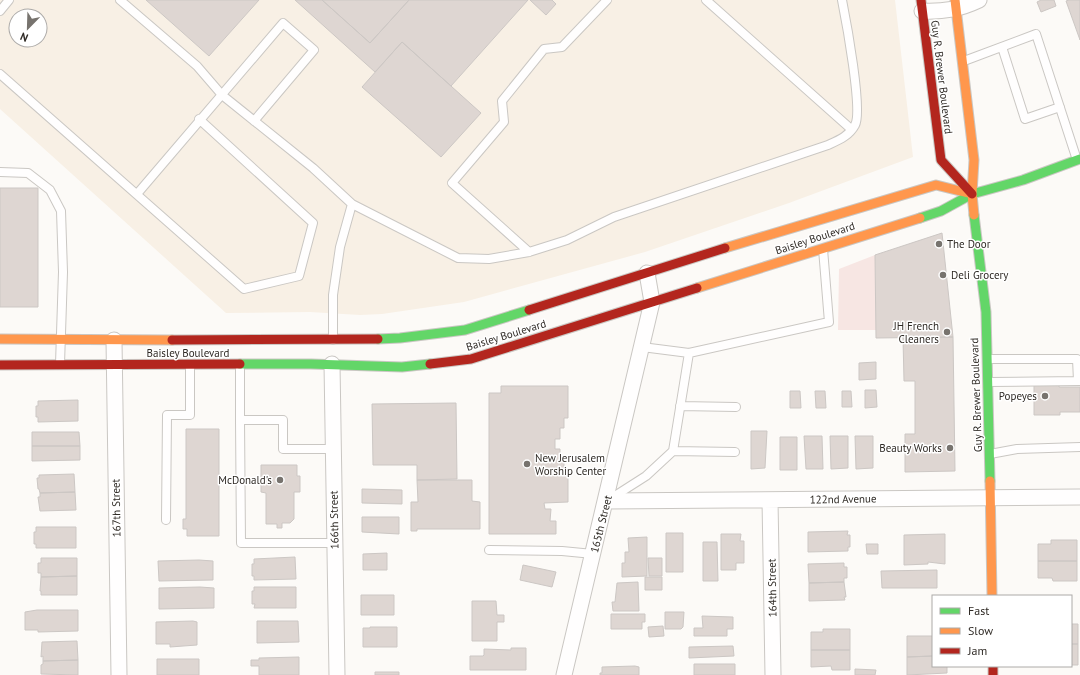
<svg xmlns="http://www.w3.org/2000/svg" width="1080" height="675" viewBox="0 0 1080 675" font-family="'PT Sans',sans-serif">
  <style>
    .built { fill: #f8f0e5; fill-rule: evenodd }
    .green { fill: #f7e6e3 }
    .building { fill: #ded6d2; stroke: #ccc7c4 }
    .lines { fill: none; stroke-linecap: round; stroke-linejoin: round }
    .lane-casing { stroke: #cac7c3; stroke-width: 10 }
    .street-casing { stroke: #cac7c3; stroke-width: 17 }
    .fast-casing { stroke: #cac7c3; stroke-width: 11 }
    .slow-casing { stroke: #cac7c3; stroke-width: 11 }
    .jam-casing { stroke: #cac7c3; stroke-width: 11 }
    .lane { stroke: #fffefe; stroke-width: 8 }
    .street { stroke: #fffefe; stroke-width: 15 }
    .fast { stroke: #63d668; stroke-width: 9 }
    .slow { stroke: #ff974d; stroke-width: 9 }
    .jam { stroke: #b3261e; stroke-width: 9 }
    .poi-dot { fill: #77736e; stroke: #fff; stroke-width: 1.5 }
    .labels { text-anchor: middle; stroke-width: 3; stroke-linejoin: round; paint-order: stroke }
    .street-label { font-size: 11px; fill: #2f2a25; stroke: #fff }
    .poi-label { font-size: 11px; fill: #2f2a25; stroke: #fff; text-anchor: end }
  </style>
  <rect width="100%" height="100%" fill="#fcfaf7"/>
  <path class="built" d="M0,0H895L913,157L789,203L645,252L464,302L382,314L360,315L310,312L226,313L0,109ZM16,16H40V40H16Z"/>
  <path class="green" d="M875,255L876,330H838L839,269Z"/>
  <path class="building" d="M146,0H259L209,56Z
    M295,0H322L370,43L409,0H528L451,86L402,42L375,72Z
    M322,0H409L370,43Z
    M530,0H552L556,4L546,15Z
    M1041,0H1054L1056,6L1041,12L1037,2Z
    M1069,0H1080V40L1066,1Z
    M402,42L481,113L441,157L362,87Z
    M0,188H38V307H0Z
    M942,233L953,337L876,338L875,255Z
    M953,337L955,471L905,472V434H915V381H904L903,338Z
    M876,362V379L859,380V363Z
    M1034,384H1059V387H1080V412H1060V415H1034Z
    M501,386H568V418H564V428H560V439H555V449H560V459L564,460V469H568V502L544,503L545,509H551L550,521H556V534H489V393H501Z
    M865,390H876L877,407L865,408Z
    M790,391H800L801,408H790Z
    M815,391H825L826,408H816Z
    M842,391H851L852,407H842Z
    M78,400V421L38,422V417H36V406H38V401Z
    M456,403L457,479L417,480V465H373L372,404Z
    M186,429H219V536H187V529H183V519H186Z
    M751,431H767L765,468L751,469Z
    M32,432H79L80,446H32Z
    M804,436H822L823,469H806Z
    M830,436H848V468L831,469Z
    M855,436H873V468L856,469Z
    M780,437H797V470H780Z
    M32,446H80V460L32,461Z
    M261,465H297V476H300V492H294V519L290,523H282V528H277V524H266V493L261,492Z
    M74,474L75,492L40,493L39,489H38L37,478H39V475Z
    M417,480H472V501L480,502V529H417V531H411V502H418Z
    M362,489L402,490V504L362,503Z
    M75,492L76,510L40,511L38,497H40V493Z
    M362,517H399V534L362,532Z
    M36,527H76V548H36V544H34V532H36Z
    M848,531L847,535H850V547H848V551L808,552V532Z
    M666,533H683V572H666Z
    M721,534H741L740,541H744V563H736V570H721Z
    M945,534V564L928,562V564L904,565V535Z
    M647,537V576L622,577V563H625V552H629L628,538Z
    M1051,540H1077V561H1038V544H1051Z
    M703,542H717L718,581H703Z
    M866,544H878V554H867Z
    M387,553V570H363V554Z
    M295,557L296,579L254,580V576H252V564H254V559Z
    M41,558H77V576L41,577V573H38V563H41Z
    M648,558H662V576H649Z
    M199,560L213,561V580L159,581L158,561Z
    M1038,561H1077V581H1053L1052,578H1038Z
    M844,563V567H847V578H844V582L809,583L808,564Z
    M523,565L556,572L552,587L520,580Z
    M937,570V588H882L881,571Z
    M77,576V595H41V591H40L41,577Z
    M645,577H662V590H645Z
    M638,582L639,611H613L612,602H615L617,583Z
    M844,582L846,597H844L845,600L809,601V583Z
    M200,587L214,588V608L159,609V588Z
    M254,587H296V608H254L255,604H252V591H254Z
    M361,595H394V615H361Z
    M472,601H496L497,615H504V622H497V641H472Z
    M37,610H78V631L38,632V630H25V612Z
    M665,612H684L683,627L681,629H665Z
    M611,614H645V622H642V629H611Z
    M702,616L733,617V629H727V636H694V628H703Z
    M193,621L197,622V645L170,647V644H156V622Z
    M257,621H298L299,642L257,643Z
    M1071,624H1078V644H1071Z
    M663,626L664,636L649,637L648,627Z
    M370,627H397V647H363V628H370Z
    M823,629H850V650H811V632H823Z
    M907,636H933V656L907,657Z
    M77,641L78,660L43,661V656L41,657L42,642Z
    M1071,644H1078V665H1071Z
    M733,646L734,656L689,658V647Z
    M511,648H526V670H470V656H483L484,655V649L511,650Z
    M811,650H850V670H832L831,666L811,667Z
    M933,656V666H947V673L907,675V657Z
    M299,657V675H259V666H251V660H259V658Z
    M157,659H199V675H157Z
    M78,660V675L41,674V665L43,664V661Z
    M694,664H735V675H694Z
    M635,666L639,667V675H600V673H602V667Z
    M855,669L876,670L875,675H855Z
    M375,672H399V675H375Z"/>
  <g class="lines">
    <defs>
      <path id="lane" d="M120,0L197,66L222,95L313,168L352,204L458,258L489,259L529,252L567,240L614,217L828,145C839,140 849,136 855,125C863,111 846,20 842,0
        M706,0L851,129
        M0,11L9,0
        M1002,47L1025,119L1060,107
        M964,61L1036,34L1077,160
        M0,74L244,289L299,276L313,223L199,119
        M0,172L28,173L50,190L61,211L63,272L60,364
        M137,194L283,23L314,50L254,121
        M529,252L452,183L504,122L502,101L544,49L562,47L607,0
        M333,340V295L340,247L352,204
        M642,347L689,353L829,322L823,249
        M689,353L673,451L735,452
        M988,359H1077L1078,381
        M240,365V420H283V449H333
        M989,382L1080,381
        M680,406L736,407
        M240,420L241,543H335
        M990,454L1017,449L1080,447
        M610,499L646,476L673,451
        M166,520L167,415H190V365
        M489,550L562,551L593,554"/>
      <path id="street" d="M922,11C944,12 960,9 979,0
        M114,340L119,675
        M332,364L337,675
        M770,500L773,675
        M606,501L1080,497
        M564,675L652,302L647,273"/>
      <path id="fast" d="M974,215L986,312L990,481
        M920,218L941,211L972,194L1023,180L1080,159
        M378,339L400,338L465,330L529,310
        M240,364H311L402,367L430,364"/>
      <path id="slow" d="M955,0L974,160L972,194L974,215
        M725,248L936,185L972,194
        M697,288L920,218
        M0,339L172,340
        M990,481L992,596"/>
      <path id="jam" d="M921,0L941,160L972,194
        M529,310L725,248
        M172,340L378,339
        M430,364L471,359L697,288
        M0,365L240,364
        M993,666V675"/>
    </defs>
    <use href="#lane" class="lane-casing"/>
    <use href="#street" class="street-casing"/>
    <use href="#fast" class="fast-casing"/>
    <use href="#slow" class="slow-casing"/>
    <use href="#jam" class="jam-casing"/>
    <use href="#lane" class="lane"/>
    <use href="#street" class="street"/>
    <use href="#fast" class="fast"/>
    <use href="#slow" class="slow"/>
    <use href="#jam" class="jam"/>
  </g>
  <g class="poi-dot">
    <circle cx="939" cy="244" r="4"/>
    <circle cx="943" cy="275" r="4"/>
    <circle cx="947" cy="332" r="4"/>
    <circle cx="1045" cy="396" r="4"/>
    <circle cx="950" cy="448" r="4"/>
    <circle cx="527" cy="464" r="4"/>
    <circle cx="280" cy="480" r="4"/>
  </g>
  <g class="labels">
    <g class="street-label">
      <text transform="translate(942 77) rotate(83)" y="4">Guy R. Brewer Boulevard</text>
      <text transform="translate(815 238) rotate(-18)" y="4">Baisley Boulevard</text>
      <text transform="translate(506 335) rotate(-17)" y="4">Baisley Boulevard</text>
      <text x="188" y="357">Baisley Boulevard</text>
      <text transform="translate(976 395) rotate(-92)" y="4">Guy R. Brewer Boulevard</text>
      <text transform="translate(843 499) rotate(-1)" y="4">122nd Avenue</text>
      <text transform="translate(116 508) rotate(-91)" y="4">167th Street</text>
      <text transform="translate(334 520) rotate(-91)" y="4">166th Street</text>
      <text transform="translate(601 524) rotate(-76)" y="4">165th Street</text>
      <text transform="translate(772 588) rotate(-91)" y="4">164th Street</text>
    </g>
    <g class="poi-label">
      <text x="947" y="248" text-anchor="start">The Door</text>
      <text x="951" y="279" text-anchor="start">Deli Grocery</text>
      <text x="939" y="330">JH French<tspan x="939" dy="13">Cleaners</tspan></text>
      <text x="1037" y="400">Popeyes</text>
      <text x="942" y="452">Beauty Works</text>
      <text x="535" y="462" text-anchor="start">New Jerusalem<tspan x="535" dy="13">Worship Center</tspan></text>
      <text x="272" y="484">McDonald's</text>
    </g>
  </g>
  <rect x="932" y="595" width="140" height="72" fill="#ffffff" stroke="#acaaa8"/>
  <rect x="940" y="608" width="20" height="6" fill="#63d668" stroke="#acaaa8"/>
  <text x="968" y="615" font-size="12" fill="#2f2a25">Fast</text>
  <rect x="940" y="628" width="20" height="6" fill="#ff974d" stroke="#acaaa8"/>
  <text x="968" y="635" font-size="12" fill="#2f2a25">Slow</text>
  <rect x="940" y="648" width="20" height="6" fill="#b3261e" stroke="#acaaa8"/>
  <text x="968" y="655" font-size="12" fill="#2f2a25">Jam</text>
  <g transform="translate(28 28) rotate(203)"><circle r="19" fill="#ffffff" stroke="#acaaa8"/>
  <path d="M0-3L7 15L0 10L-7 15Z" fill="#77736e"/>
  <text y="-6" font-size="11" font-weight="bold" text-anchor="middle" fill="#2f2a25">N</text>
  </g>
</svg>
